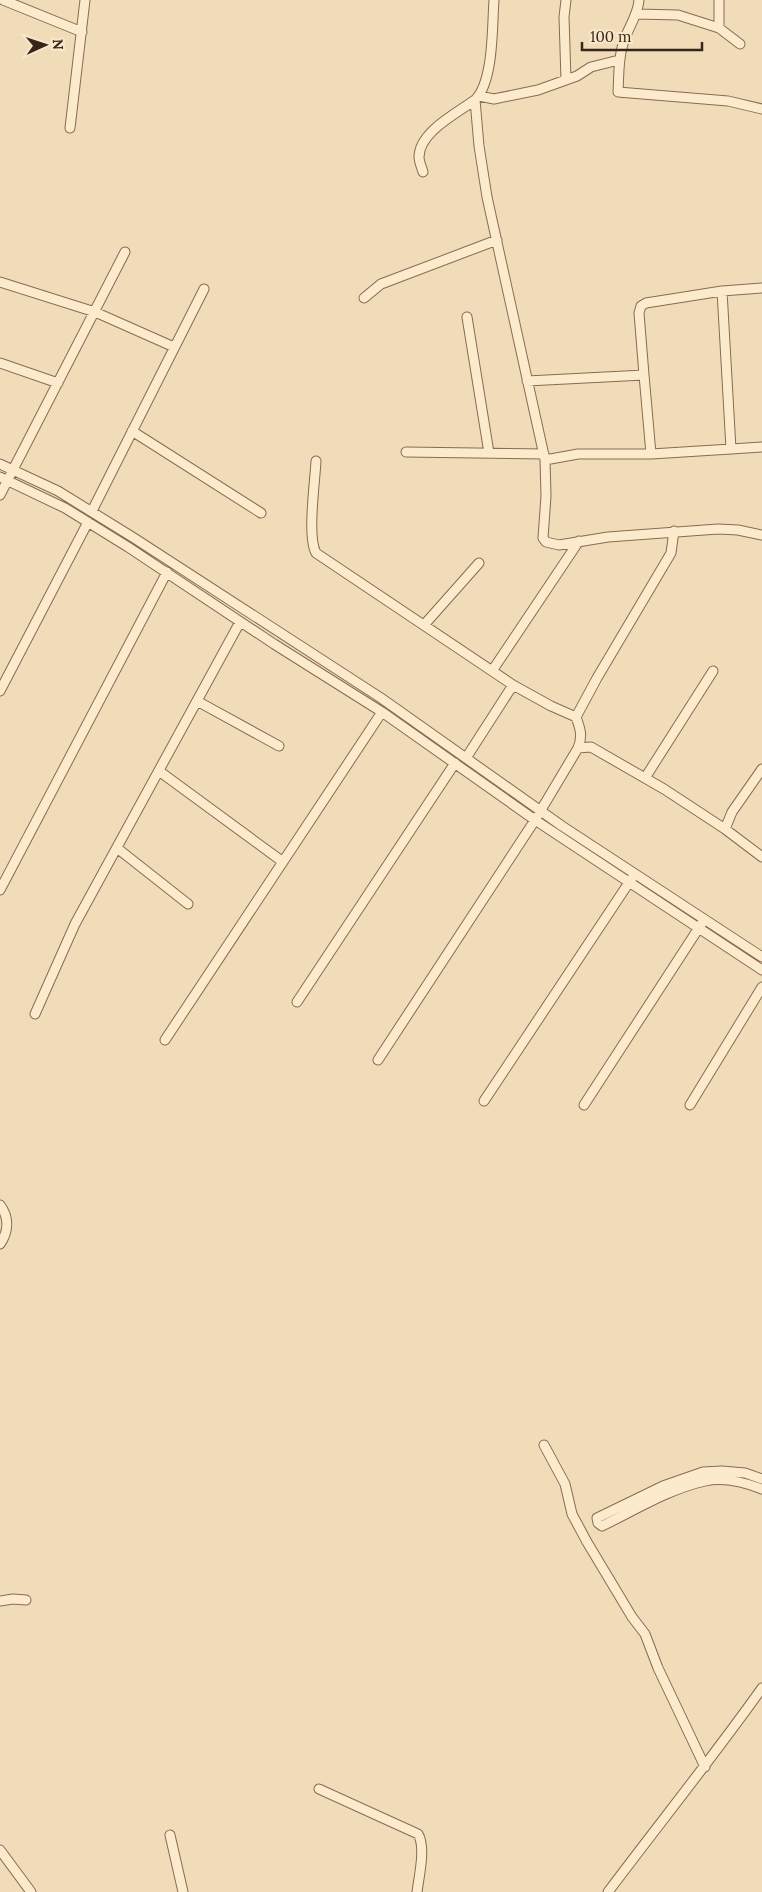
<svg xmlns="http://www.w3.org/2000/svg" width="762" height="1892" viewBox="0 0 762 1892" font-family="Lora,serif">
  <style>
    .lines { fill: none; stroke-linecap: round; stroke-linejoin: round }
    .minor-casing { stroke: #886b52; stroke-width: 11 }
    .minor { stroke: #fceacc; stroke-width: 9 }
  </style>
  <rect width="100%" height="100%" fill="#f1dcb9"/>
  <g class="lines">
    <defs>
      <path id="minor" d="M3,0L82,32
        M639,0C638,16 627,29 623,44C618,59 619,76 618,92L728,101L762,109
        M637,14L678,15L719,28L740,44
        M719,28V0
        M566,80L564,17L566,0
        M479,96L494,99L538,90L577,76L591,67L619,60
        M475,100L479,146L487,197L545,460L546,496L543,538L546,542L559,545L608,537L718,529L738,530L762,535
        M70,128L85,0
        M423,172C422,168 419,162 419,157C419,132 457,113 475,100C494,81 492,26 494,0
        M0,282L95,312L174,347
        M364,298L381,284L497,240
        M467,317L489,453
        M0,363L58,383
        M644,375L639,313L641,306L646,303L722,291L762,288
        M527,381L644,375L651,454H578L545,460
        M132,431L261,513
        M731,449L762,447
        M406,452L544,454
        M651,454L731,449L722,291
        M316,461C315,482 307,537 316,553L513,685
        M0,464L58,491L134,538L381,698L562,826L762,957
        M0,477L65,508L128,547L274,644L382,712L535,820L762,970
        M0,495L125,252
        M92,511L204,289
        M424,625L479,563
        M492,671L579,541
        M0,691L88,522
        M197,701L279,746
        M578,748L591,747L664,789L725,829
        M466,758L513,685L551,706L576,717
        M762,769L732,812L725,829L762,857
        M159,771L283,862
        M645,778L713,671
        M117,848L188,904
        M0,890L167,572
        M297,1002L455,763
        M35,1014L75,924L240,622
        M165,1040L382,712
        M378,1060L535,820L578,748C583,736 580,728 576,717L597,678L671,553L674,531
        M484,1101L632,878
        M584,1105L702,923
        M690,1105L762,987
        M0,1205C9,1217 9,1231 0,1244
        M544,1445L565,1484L572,1514L587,1542L632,1617L645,1634L658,1668L705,1767
        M762,1479L745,1473L722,1471L703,1472L663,1486L597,1518L598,1523L602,1526C635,1510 669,1489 705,1481C724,1477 744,1482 762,1489
        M0,1601L13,1599L26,1600
        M319,1789L418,1834C426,1847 419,1876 417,1892
        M170,1835L183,1892
        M0,1850L31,1892
        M608,1892C659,1824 713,1757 762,1688"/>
    </defs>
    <use href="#minor" class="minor-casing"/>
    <use href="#minor" class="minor"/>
  </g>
  <g transform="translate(45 45) rotate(87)" stroke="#f8e7c9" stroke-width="4" paint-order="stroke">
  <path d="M0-4L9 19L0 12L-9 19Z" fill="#362519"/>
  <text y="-8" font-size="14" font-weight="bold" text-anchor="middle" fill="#362519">N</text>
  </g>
  <path d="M582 42v8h120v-8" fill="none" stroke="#362519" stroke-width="2.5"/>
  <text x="590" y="42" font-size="15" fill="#362519" stroke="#f8e7c9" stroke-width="4" paint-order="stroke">100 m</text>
</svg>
